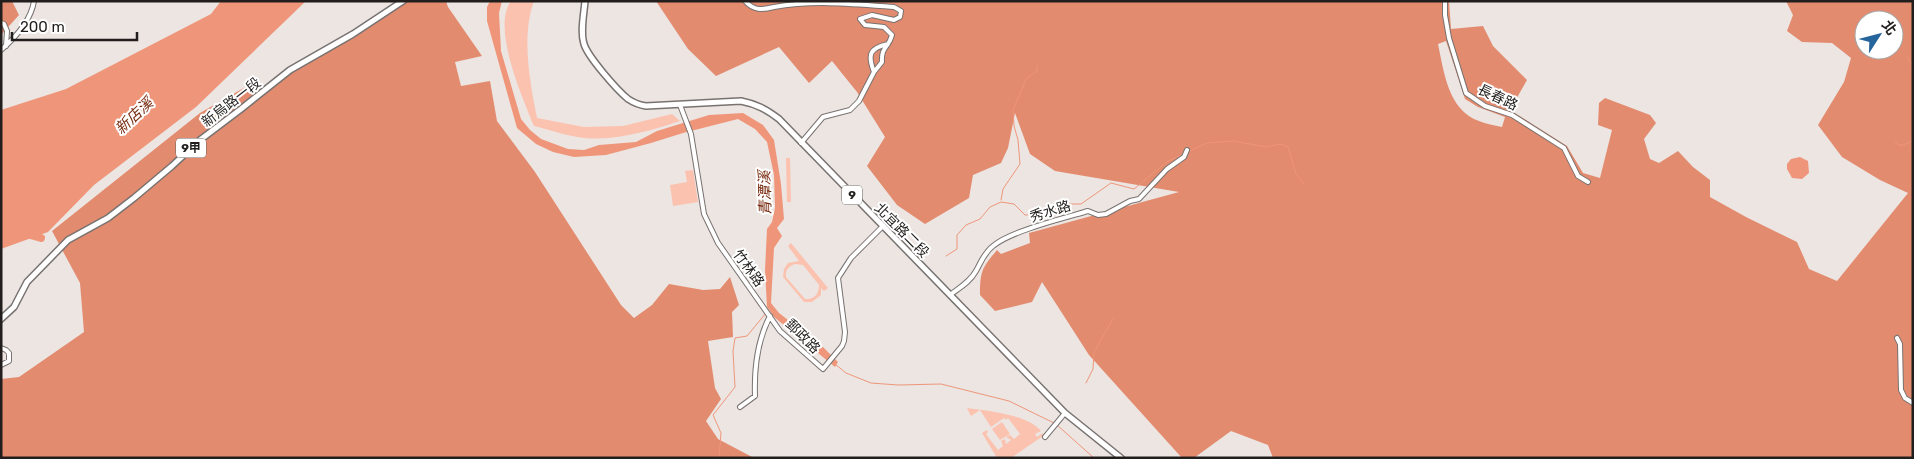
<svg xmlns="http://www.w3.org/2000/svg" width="1914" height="459" viewBox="0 0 1914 459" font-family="Rubik,'Noto Sans TC',sans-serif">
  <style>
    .green { fill: #fcc2b0; fill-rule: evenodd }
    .forest { fill: #e38b6f; fill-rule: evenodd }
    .water { fill: #ef967a }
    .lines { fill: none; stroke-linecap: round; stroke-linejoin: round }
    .stream { stroke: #ef967a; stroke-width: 1 }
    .river { stroke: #ef967a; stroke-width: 8 }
    .minor-casing { stroke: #787270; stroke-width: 6 }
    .major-casing { stroke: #787270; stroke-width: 8 }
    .minor { stroke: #fff; stroke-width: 4 }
    .major { stroke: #fff; stroke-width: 5 }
    .labels { text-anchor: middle; stroke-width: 4; stroke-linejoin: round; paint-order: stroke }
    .shield { fill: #fff; stroke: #646261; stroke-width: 1 }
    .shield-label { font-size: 12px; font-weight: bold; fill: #211e1d }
    .street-label { font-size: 14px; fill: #211e1d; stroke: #fff }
    .water-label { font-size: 15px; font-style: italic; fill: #77290d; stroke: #fff }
  </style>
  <rect width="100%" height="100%" fill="#ece5e2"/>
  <path class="green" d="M511,1H534C521,37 530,82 537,118L584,127L623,126L672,114L680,121C650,131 615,141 584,138C567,136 550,130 534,126C523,98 491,28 511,1Z
    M786,158H790L791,202H787Z
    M693,170L698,202L673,206L670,185L687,182L685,171Z
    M791,243L828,288L824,291L821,288V295L812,302H804L783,277L784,269L788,263L799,261L788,246ZM795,264L803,265L819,285C819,294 814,300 805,299L786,277C785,270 789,266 795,264Z
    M967,408C987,411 1027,414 1041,431L1035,434L1037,437L1043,433V436L1011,458H997L982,433L987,430L988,432L986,434L998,450L1003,446L1001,441L1005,439L1006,444L1011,440L1006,437L1010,435L1014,439L1020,434L1008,418L1006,420L1004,418L991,427L980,410L971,416Z
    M1002,422L1010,434L1000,440L992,429Z"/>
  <path class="forest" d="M1,1H12L19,15L1,35Z
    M404,1H446L448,7L482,56L455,62L461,86L490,81L497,121L535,172L621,305L634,318L652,305L669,284L703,290L720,289L730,277L739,305L732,312L733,337L708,341L715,388L721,399L706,421L718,439L754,458H1V379L19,377L84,332L80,283L52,231L200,113L249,85L260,97L294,68Z
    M656,1H1449L1451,29L1483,26L1493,46L1527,80L1510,110L1567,146L1583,173L1600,178L1612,130L1598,125L1599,103L1605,98L1650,115L1656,123L1644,139L1650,159L1659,163L1678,151L1693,167L1710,180V197L1746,217L1797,242L1809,269L1837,281L1908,193L1880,180L1842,157L1818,125L1844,82L1851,58L1832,43L1802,42L1787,31L1793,15L1786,1H1913V458H1273L1268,445L1231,431L1194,458H1182L1089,355L1042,282L1032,302L995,311L980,295C980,271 982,268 997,250L1001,254L1030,243L1029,233L1179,192L1055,171L1030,154L1015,113L1008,148L1001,163L973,175L969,198L925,224L897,205L867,166L885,137L857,92L832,61L809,83L779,47L716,76L688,49ZM1864,20H1894V50H1864ZM1446,41L1465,99L1478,107L1505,117L1502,127C1494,125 1486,124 1479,121C1448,110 1444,72 1438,44Z"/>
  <path class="water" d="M221,1H306L196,107L94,185L48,232L1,249V110L66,89L211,14Z
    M490,1H502L499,13L501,51L521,119L530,130L541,139L568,149L584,150L599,145L636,142L657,131L709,115L743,113L763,125L774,140L781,184L784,219L777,228L782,236L774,248L771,303L779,313L823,347L838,362L835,367L774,317L767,307L765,270L767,229L772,222L775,208L774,175L767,142L755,129L738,119L683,133L651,143L606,155L574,157L553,152L536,144L517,128L487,21V7Z
    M1800,157L1808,161L1809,173L1802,179L1792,178L1787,169V164L1791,159Z"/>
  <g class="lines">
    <path class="stream" d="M1907,57L1913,66
      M1895,141L1898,145H1904L1913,140
      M1187,152L1207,143L1234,141L1266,147L1280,144L1288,147L1296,174L1304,184
      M1001,200L1003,189L1020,164L1018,140L1014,126L1013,110L1026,79L1037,71V66
      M946,256L957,249V235L966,225L980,219L990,207L1001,202L1014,204L1025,215L1045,214L1065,204H1081L1111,183L1134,189L1168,161L1184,154
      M835,364L846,373L871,383L898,385L941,384L1009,401L1054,423
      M1086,383L1093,369L1094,352L1113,319
      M1057,425L1094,458
      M719,458L721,433L713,415L735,387L733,351L735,338L747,336L766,313"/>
    <path class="river" d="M27,234L41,238"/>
    <defs>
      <path id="minor" d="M745,1C754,11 762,10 774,7C813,0 854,4 894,7L901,11L900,17L894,20L872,15L860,19L865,25L884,27L892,35C889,48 881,46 882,62L874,72L859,101L850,110L823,117L801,143
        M1445,1V15L1449,38L1466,93L1485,106L1512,115L1564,148L1578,176L1588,182
        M1,23L4,24L7,31L6,46
        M1,50C16,37 31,21 34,1
        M874,72C867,54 870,48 888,44
        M680,105L691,134L704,214L718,243L780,331L823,369L842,346L844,341L845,332L838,278L851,258L882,227
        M950,295C959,288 970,282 976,271C981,262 984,253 993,246C1011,231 1064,218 1088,211L1098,215L1106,214L1130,201L1139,199L1167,169L1184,157L1187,150
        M1897,338L1900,344L1901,390L1905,398L1913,403
        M1,348L6,350L9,353V361L1,365
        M740,407L755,396C754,368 757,341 770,316
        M1045,437L1065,413"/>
      <path id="major" d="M585,1C584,14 580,32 584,44C588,57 617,90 628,99C634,103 639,105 646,106L741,101C756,104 766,109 779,119L1065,413L1121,458
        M1,319L14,307L27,282L68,240L108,218L134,198L172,166L200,140L241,109L290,70L353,34L403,1"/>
    </defs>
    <use href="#minor" class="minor-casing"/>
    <use href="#major" class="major-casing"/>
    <use href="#minor" class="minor"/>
    <use href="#major" class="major"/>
  </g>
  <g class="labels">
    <g class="shield">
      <rect x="176" y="138.5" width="30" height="19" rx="4"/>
      <rect x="842" y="185.5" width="20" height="19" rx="4"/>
    </g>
    <g class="shield-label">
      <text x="191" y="152">9甲</text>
      <text x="852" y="199">9</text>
    </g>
    <g class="street-label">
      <text transform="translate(1498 97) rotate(25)" y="5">長春路</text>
      <text transform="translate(231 102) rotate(-38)" y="5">新烏路一段</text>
      <text transform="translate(1050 211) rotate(-17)" y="5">秀水路</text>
      <text transform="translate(902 230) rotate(45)" y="5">北宜路二段</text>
      <text transform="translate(749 268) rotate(54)" y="5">竹林路</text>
      <text transform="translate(803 336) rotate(45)" y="5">郵政路</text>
    </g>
    <g class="water-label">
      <text transform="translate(134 116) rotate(-43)" y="5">新店溪</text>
      <text transform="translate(765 193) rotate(-91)" y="5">青潭溪</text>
    </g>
  </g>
  <rect width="1914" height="459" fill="none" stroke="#211e1d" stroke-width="5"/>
  <g transform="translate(1879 35) rotate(54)"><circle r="24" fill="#ffffff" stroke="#a6a5a5"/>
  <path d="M0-4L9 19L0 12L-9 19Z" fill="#26659c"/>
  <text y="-8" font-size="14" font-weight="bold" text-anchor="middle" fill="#211e1d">北</text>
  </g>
  <path d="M12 32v8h125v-8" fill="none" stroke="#211e1d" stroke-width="2.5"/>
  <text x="20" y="32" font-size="15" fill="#211e1d" stroke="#ffffff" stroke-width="4" paint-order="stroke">200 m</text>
</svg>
